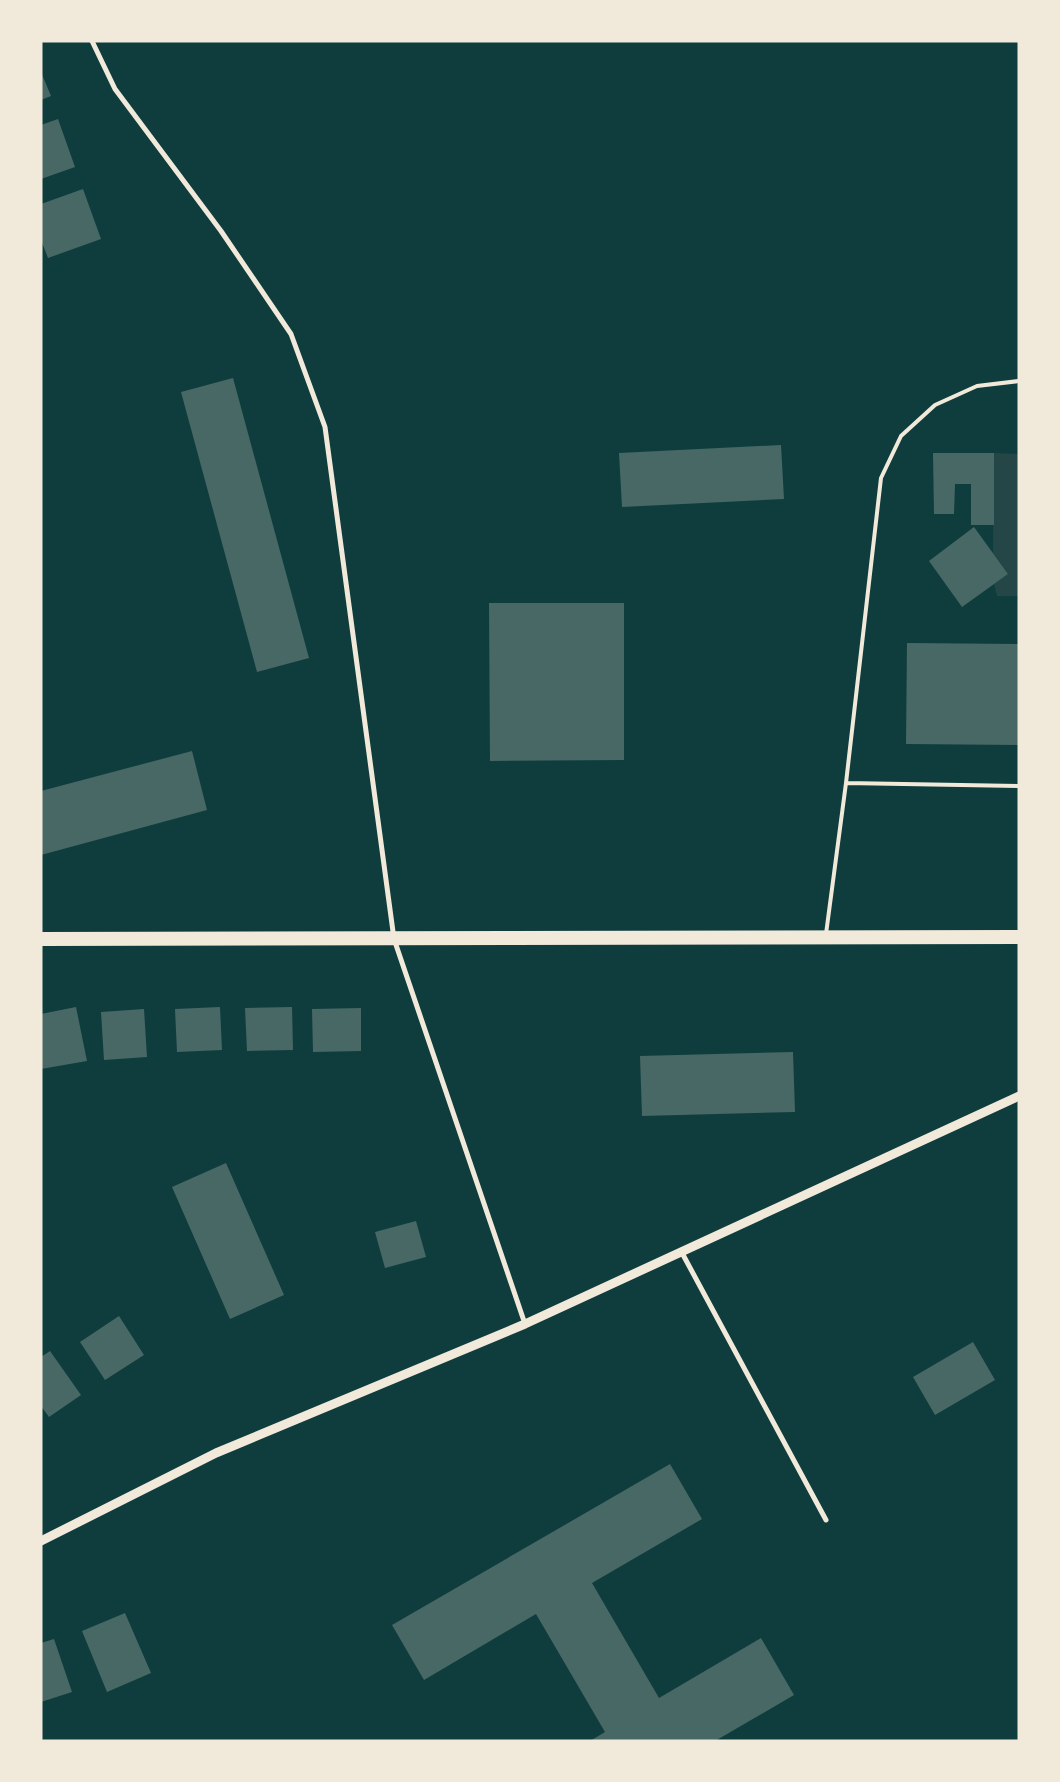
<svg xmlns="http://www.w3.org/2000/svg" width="1060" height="1782" viewBox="0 0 1060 1782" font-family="'PT Sans',sans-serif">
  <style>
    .green { fill: #244646 }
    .building { fill: #486865 }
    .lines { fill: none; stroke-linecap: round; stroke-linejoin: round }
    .service { stroke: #f1e9da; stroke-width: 4 }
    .minor { stroke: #f1e9da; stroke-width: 5 }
    .tertiary { stroke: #f1e9da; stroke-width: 9 }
    .trunk { stroke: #f1e9da; stroke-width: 14 }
  </style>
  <rect width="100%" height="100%" fill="#0f3d3e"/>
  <path class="green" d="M994,453L1019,454V596H997L994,584L1008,574L993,553Z"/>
  <path class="building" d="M41,72L51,96L41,100Z
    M58,119L75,167L41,179V125Z
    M83,189L101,239L48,258L41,240V204Z
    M233,378L309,658L257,672L181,392Z
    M781,445L784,499L622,507L619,453Z
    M933,453H994V525H971V484H955L954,514H934Z
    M974,527L1008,574L962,607L929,561Z
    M489,603H624V760L490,761Z
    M907,643L1019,644V745L906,744Z
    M192,751L207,810L41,855V791Z
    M76,1007L87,1061L41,1069V1014Z
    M220,1007L222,1050L177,1052L175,1009Z
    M292,1007L293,1050L247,1051L245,1008Z
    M361,1008V1051L313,1052L312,1009Z
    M144,1009L147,1057L104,1060L101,1012Z
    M793,1052L795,1112L642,1116L640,1056Z
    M226,1163L284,1295L230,1319L172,1187Z
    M416,1221L426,1257L385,1268L375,1232Z
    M119,1316L144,1355L105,1380L80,1342Z
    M973,1342L995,1380L935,1415L913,1377Z
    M50,1351L81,1395L49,1417L41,1406V1357Z
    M670,1464L702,1519L592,1583L659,1698L761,1638L794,1695L715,1741H590L605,1732L536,1614L424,1680L392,1625Z
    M125,1613L151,1673L107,1692L82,1631Z
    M54,1639L72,1692L41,1702V1643Z"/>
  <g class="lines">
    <path class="service" d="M846,783L1019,786
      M826,934L846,783L881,478L901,436L935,405L977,386L1019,381"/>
    <path class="minor" d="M92,41L115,89L221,231L291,334L325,427L394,939L525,1324
      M681,1251L826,1520"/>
    <path class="tertiary" d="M41,1541L216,1453L525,1324L1019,1096"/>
    <path class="trunk" d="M41,939L1019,937"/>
  </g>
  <rect width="1060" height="1782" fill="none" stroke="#f1e9da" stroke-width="85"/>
</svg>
